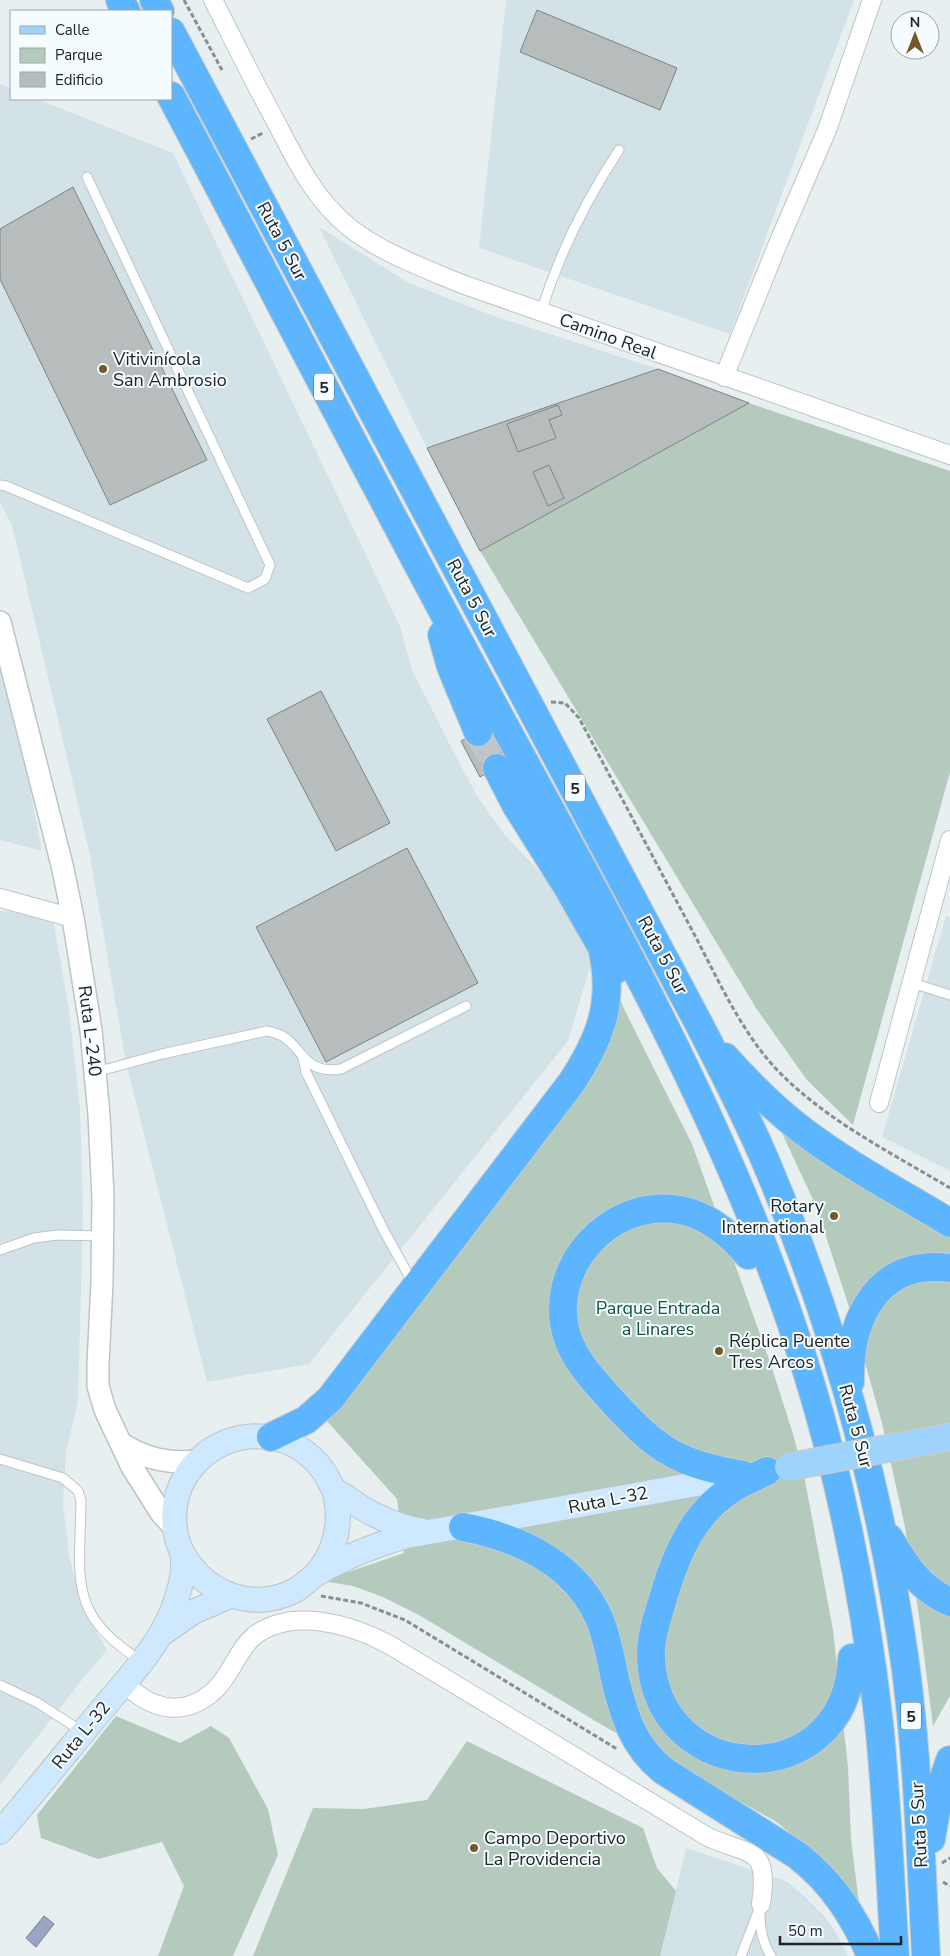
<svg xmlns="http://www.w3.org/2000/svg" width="950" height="1956" viewBox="0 0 950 1956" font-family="'Nunito Sans',sans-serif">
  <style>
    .built { fill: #d3e2e7 }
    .green { fill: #b3cabd }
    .water { fill: #9aa4c5; stroke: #767e95 }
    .building { fill: #b6bdbc; stroke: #7d8383 }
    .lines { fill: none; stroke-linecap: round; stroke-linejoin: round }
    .motorway-tunnel { stroke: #c0c6c8; stroke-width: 28; stroke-dasharray: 28 14; stroke-linecap: butt }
    .service-casing { stroke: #bdc4c6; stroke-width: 11 }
    .minor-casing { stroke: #bdc4c6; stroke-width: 20 }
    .tertiary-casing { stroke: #bdc4c6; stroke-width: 24 }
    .secondary-casing { stroke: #bdc4c6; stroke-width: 26 }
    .primary-casing { stroke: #cacaca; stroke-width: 29 }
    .motorway-casing { stroke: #cacaca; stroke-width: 30 }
    .path { stroke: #898e8f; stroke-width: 3; stroke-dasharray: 5 2.5; stroke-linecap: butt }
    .service { stroke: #fff; stroke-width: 9 }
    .minor { stroke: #fff; stroke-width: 18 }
    .tertiary { stroke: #fff; stroke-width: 21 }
    .secondary { stroke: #cee9fe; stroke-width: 24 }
    .primary { stroke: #9ed3fe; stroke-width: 26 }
    .motorway { stroke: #5db6fd; stroke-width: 28 }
    .primary-bridge-casing { stroke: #cacaca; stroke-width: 29; stroke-linecap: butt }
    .primary-bridge { stroke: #9ed3fe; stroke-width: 26 }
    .poi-dot { fill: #72582a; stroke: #f5fcff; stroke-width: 2 }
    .labels { text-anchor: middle; stroke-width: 4; stroke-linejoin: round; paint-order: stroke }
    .shield { fill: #f5fcff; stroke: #616566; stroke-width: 1 }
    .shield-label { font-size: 16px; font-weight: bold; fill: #212424 }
    .street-label { font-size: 18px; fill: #212424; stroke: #f5fcff }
    .poi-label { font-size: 18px; fill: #212424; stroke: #f5fcff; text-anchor: start }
    .park-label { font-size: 18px; fill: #11553a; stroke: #f5fcff }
  </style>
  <rect width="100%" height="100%" fill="#e8eff1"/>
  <path class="built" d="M506,0H854L730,334L479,248Z
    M0,84L11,88V99H37L173,153L400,626L412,670L454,753L477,796L504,834L555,888L592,960L568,1041L309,1364L207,1382L126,1063L89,851L12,525L0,503Z
    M319,227L409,283L491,315L658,369L427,448Z
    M0,662L21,742L42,851L0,840Z
    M0,911L52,913L69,1010L80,1108L83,1214L78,1401L66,1452L63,1504L69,1555L75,1580L94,1628L107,1650L81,1681L0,1785Z
    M946,916L950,917V1171L882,1137Z
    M686,1848L786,1881L801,1893L825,1917L835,1931L848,1956H660Z"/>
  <path class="green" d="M749,403L950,471V772L853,1125L807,1080L756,1008L480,551Z
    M615,986L625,1011L692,1144L771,1365L793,1434L804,1475L833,1630L848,1767L851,1840L860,1911L810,1849L775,1821L602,1725L419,1615L383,1597L353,1586L322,1581L404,1553L397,1499L326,1420L579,1087Z
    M774,1116L950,1237V1696L933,1726L919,1616L905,1527L882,1423L851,1313L816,1206Z
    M116,1716L180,1743L211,1726L229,1738L268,1809L278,1855L233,1956H158L184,1886L162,1842L98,1859L41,1838L37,1815Z
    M467,1741L643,1828L657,1868L676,1891L660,1956H253L313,1808L364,1809L427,1800Z"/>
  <path class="water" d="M44,1916L54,1924L36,1947L26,1938Z"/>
  <path class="building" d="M537,10L677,68L660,110L520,52Z
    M73,187L207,460L110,505L0,279V229Z
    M658,369L749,403L480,551L427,448Z
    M558,405L562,415L549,420L556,438L518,452L507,424Z
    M549,465L564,498L548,506L533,472Z
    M321,691L390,823L336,851L267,719Z
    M493,724L512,760L480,777L461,741Z
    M407,848L478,983L326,1062L256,927Z"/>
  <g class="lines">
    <path class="motorway-tunnel" d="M478,732L497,768"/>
    <defs>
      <path id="service" d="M541,312C559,254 586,200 619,150
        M0,485L6,486L248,588L265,579L270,565L87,177
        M912,983L950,995
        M303,1058L306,1072L383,1229L414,1285
        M96,1072L162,1054L267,1031C304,1036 297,1076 341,1069L466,1006
        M0,1250L34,1238L57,1235L103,1236
        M0,1459L63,1478L78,1491L81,1501C80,1580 67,1613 141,1661
        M0,1685L38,1703L83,1732
        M760,1912C760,1929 762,1941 771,1956
        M741,1956L761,1904"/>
      <path id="minor" d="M213,0C234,41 254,82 276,122C296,161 315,200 350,228C382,253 424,268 462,284L950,455
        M724,377L777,246L827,130L872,0
        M0,898L73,918
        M879,1103L950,840
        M123,1683C133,1691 143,1700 155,1704C183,1715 211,1700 226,1676C236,1662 241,1647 254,1636C292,1607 350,1624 388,1644L708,1837C752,1857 769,1845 761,1904"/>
      <path id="tertiary" d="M0,622L62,865L73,918L91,1030L99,1115L103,1197L102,1282L98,1364V1386L105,1410L132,1467L161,1513L175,1528
        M122,1444C146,1459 169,1464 197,1461"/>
      <path id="secondary" d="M183,1554C205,1593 251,1612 294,1591C302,1587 308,1580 315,1575C322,1570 331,1565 339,1562C361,1550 383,1543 407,1536L741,1476
        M317,1573C338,1548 342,1520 334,1489
        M163,1633L193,1612L230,1596
        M0,1832C36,1791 69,1749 104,1707C129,1677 159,1646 173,1609C179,1593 186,1570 182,1553C181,1548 178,1544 177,1539C171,1516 175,1490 189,1471C208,1445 241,1431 272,1438C292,1441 310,1453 322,1469C327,1475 329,1483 334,1489C336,1492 342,1495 346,1497C371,1516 398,1527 428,1532"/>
      <path id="primary" d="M906,1445L950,1437"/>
      <path id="motorway" d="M120,0L126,11
        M154,0L160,11
        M171,32L699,1024C722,1069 745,1113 765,1160C834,1322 882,1494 906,1670C918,1764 921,1860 926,1956
        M171,96C277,296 381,498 489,697C608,917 735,1135 808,1375C842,1485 866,1609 879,1723C887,1800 890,1879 895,1956
        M442,635L451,667L478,732
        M497,768L516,805L567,886L615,970
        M725,1057C749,1084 774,1109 803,1131C849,1166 901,1193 950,1223
        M850,1382C849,1319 877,1258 950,1268
        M271,1437L306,1420L330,1399L572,1082C600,1039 614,1004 603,952
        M767,1471C755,1477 742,1482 730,1490C694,1514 677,1552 665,1592C659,1613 650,1636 651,1658C657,1789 846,1796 852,1658
        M743,1475C678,1463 659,1452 614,1403C597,1384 577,1364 568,1339C544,1270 609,1197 680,1210C707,1215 730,1234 748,1255
        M463,1527C520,1538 576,1564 600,1620C607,1638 611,1659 615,1679C624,1715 633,1747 664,1771L797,1855C832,1882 854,1916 871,1956
        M889,1538C905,1565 920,1589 950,1602
        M931,1839L940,1789L950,1760"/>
    </defs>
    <use href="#service" class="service-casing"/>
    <use href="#minor" class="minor-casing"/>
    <use href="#tertiary" class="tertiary-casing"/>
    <use href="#secondary" class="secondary-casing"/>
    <use href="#primary" class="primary-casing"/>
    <use href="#motorway" class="motorway-casing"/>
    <path class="path" d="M184,0L222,70
      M251,139L263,133
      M551,702L565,703L579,718C617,789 655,861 693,932C718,979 741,1032 778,1071C827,1121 890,1152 950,1188
      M321,1596L361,1603L405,1620L617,1749
      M942,1863L950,1858
      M943,1882L950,1886"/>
    <use href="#service" class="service"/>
    <use href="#minor" class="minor"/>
    <use href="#tertiary" class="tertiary"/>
    <use href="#secondary" class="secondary"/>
    <use href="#primary" class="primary"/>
    <use href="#motorway" class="motorway"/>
    <defs>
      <path id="primary-bridge" d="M788,1467L906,1445"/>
    </defs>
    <use href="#primary-bridge" class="primary-bridge-casing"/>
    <use href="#primary-bridge" class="primary-bridge"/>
  </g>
  <g class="poi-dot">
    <circle cx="103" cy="369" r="5"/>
    <circle cx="834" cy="1216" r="5"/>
    <circle cx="719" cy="1351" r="5"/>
    <circle cx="474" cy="1848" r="5"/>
  </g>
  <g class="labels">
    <g class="shield">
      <rect x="314" y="373.5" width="20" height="27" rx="4"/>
      <rect x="565" y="774.5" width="20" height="27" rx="4"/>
      <rect x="901" y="1702.5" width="20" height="27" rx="4"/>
    </g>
    <g class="shield-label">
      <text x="324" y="393">5</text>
      <text x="575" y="794">5</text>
      <text x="911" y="1722">5</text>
    </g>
    <g class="street-label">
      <text transform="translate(282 241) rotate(62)" y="6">Ruta 5 Sur</text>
      <text transform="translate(608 336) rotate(20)" y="6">Camino Real</text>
      <text transform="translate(472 598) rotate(62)" y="6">Ruta 5 Sur</text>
      <text transform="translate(663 955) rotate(62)" y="6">Ruta 5 Sur</text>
      <text transform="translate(90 1031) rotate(83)" y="6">Ruta L-240</text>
      <text transform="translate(856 1426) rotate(75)" y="6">Ruta 5 Sur</text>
      <text transform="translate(608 1500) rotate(-11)" y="6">Ruta L-32</text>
      <text transform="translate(81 1735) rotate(-51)" y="6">Ruta L-32</text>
      <text transform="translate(919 1825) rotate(-93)" y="6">Ruta 5 Sur</text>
    </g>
    <g class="poi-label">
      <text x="113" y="365">Vitivinícola<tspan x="113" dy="21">San Ambrosio</tspan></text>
      <text x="824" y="1212" text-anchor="end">Rotary<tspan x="824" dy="21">International</tspan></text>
      <text x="729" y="1347">Réplica Puente<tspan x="729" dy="21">Tres Arcos</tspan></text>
      <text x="484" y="1844">Campo Deportivo<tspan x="484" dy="21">La Providencia</tspan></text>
    </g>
    <g class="park-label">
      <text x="658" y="1314">Parque Entrada<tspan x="658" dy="21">a Linares</tspan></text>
    </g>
  </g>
  <rect x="10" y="10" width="162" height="90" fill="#f5fcff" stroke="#a0a6a7"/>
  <rect x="20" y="26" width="25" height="8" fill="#9ed3fe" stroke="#a0a6a7"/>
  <text x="55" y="35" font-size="15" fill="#212424">Calle</text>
  <rect x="20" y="48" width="25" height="15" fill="#b3cabd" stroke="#a0a6a7"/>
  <text x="55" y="60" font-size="15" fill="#212424">Parque</text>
  <rect x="20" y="72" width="25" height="15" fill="#b6bdbc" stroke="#a0a6a7"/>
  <text x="55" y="85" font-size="15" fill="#212424">Edificio</text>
  <g transform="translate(915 35)"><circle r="24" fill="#f5fcff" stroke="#a0a6a7"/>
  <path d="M0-4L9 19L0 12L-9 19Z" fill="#72582a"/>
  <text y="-8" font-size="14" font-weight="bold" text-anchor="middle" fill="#212424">N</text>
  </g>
  <path d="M780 1936v8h121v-8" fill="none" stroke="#212424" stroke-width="2.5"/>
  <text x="788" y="1936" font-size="15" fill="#212424" stroke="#f5fcff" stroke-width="4" paint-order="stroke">50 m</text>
</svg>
